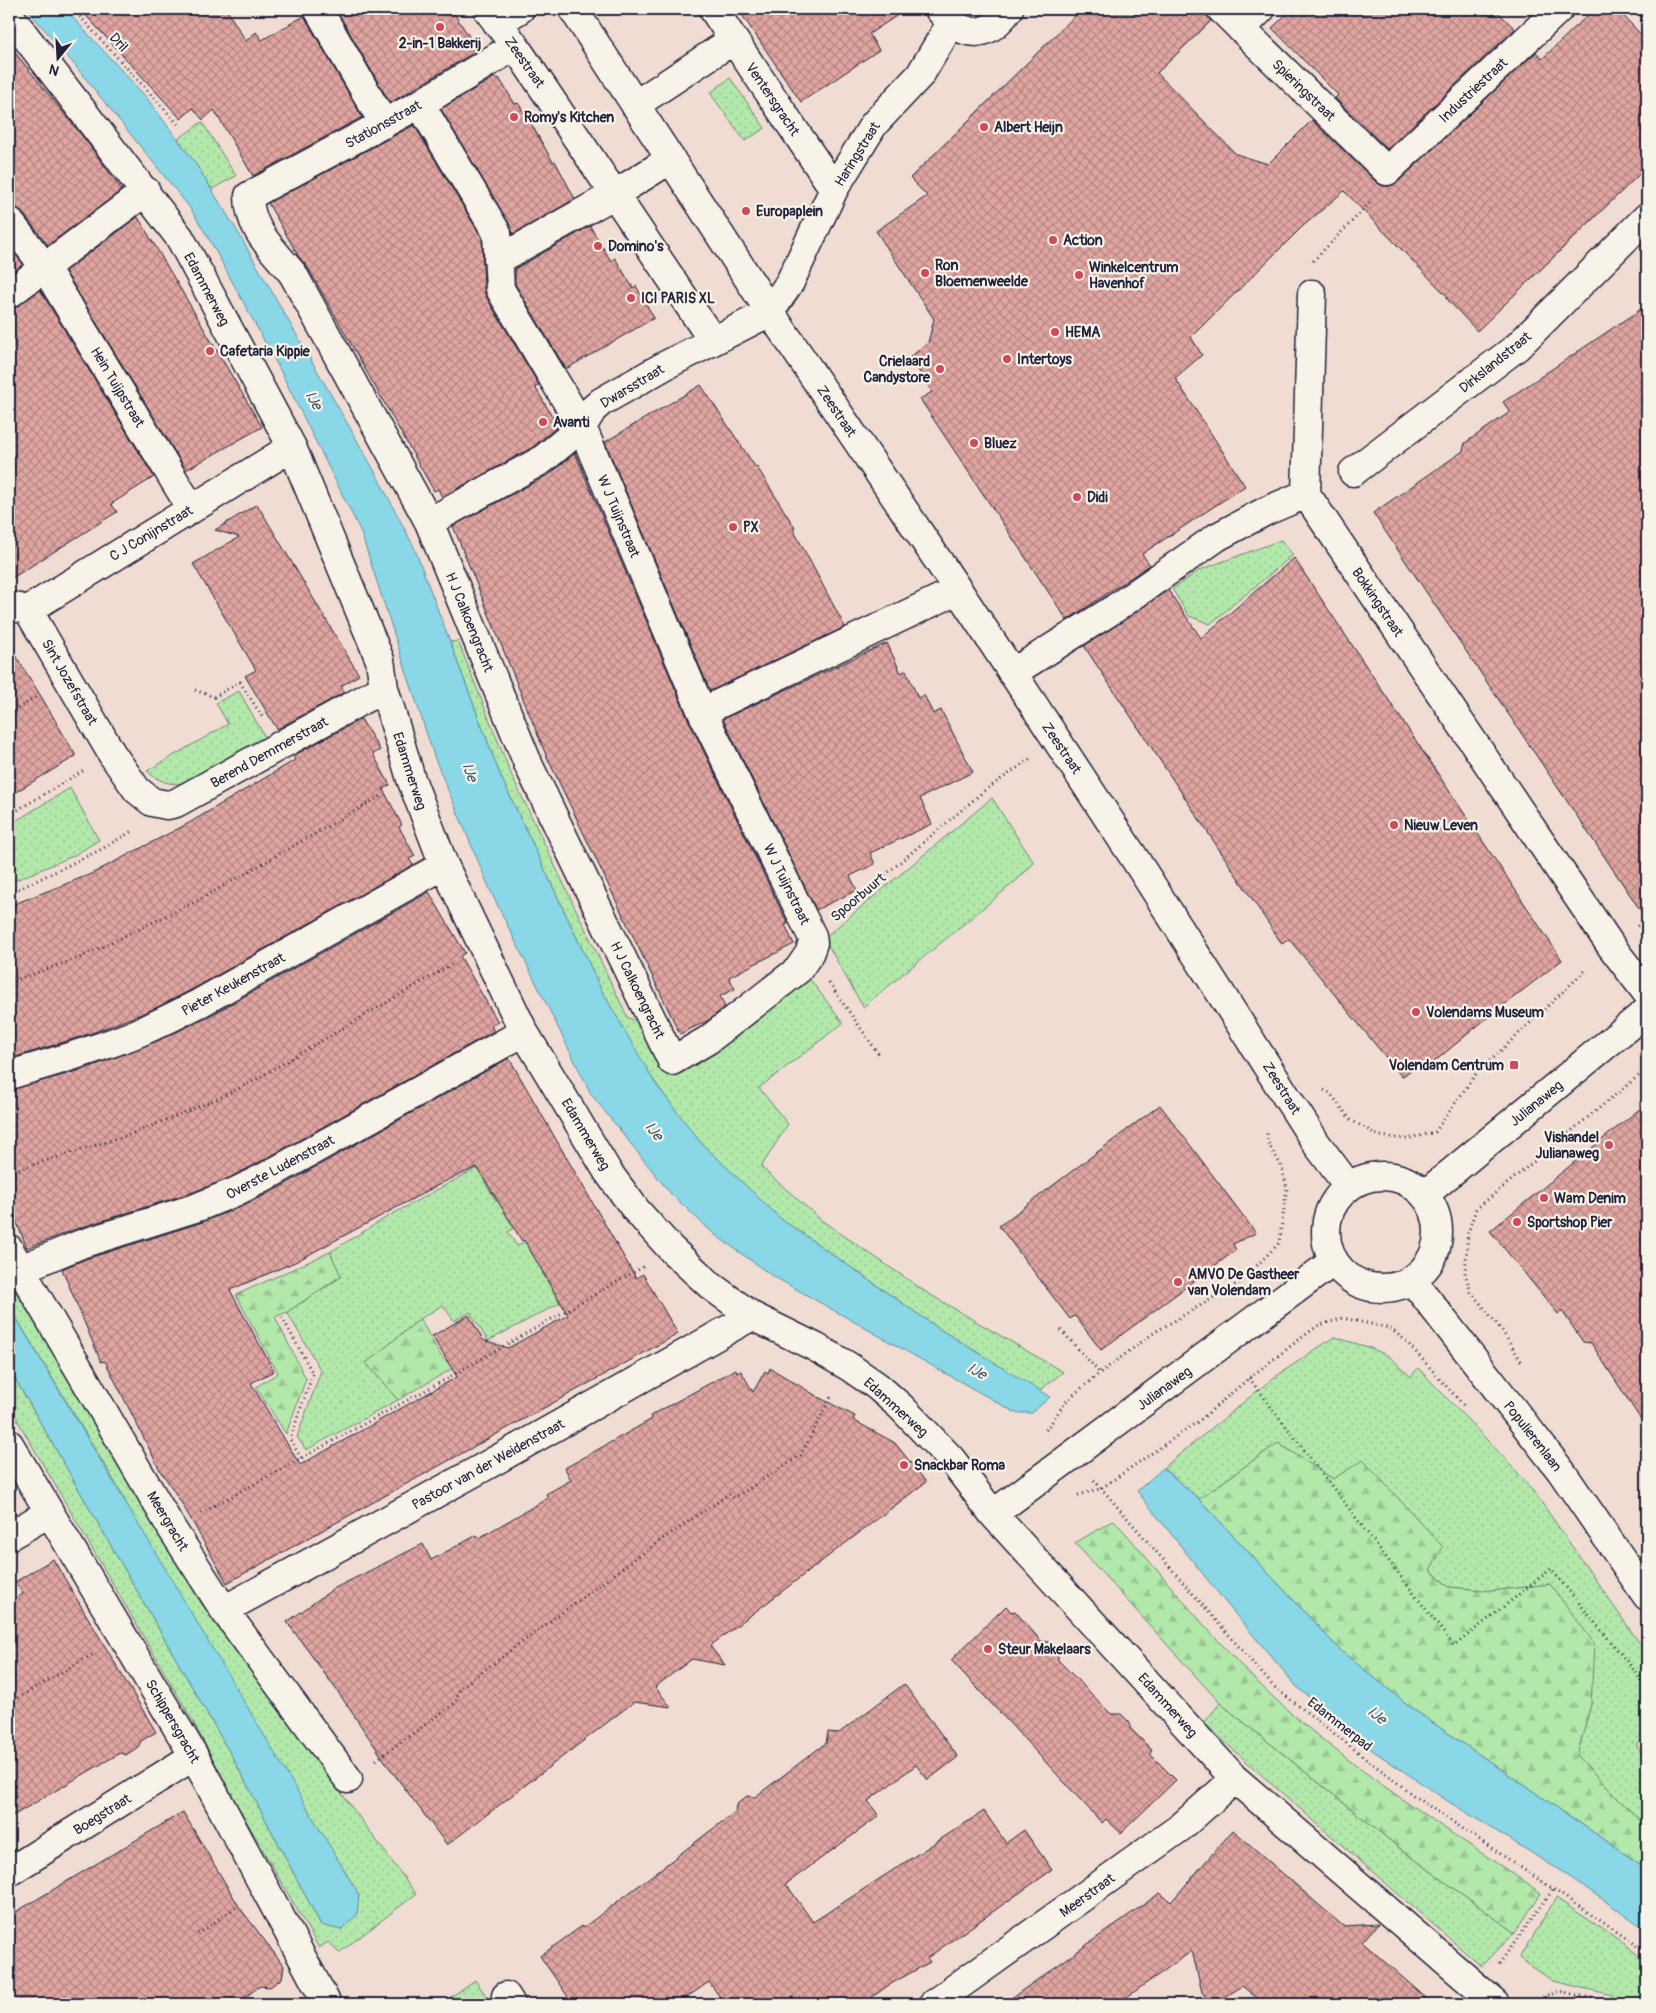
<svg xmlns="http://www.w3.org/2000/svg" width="1656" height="2013" viewBox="0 0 1656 2013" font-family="Pangolin,sans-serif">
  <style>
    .green { fill: url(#green-dots); stroke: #6a8572 }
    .forest { fill: url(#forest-firs); stroke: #6a8572 }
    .water { fill: #89d7e7; stroke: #608fa2 }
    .building { fill: url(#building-cross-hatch); stroke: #22223b; fill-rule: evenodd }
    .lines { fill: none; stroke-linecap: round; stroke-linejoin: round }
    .minor-casing { stroke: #22223b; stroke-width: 31 }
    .major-casing { stroke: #22223b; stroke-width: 31 }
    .path { stroke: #22223b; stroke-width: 3; stroke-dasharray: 1 4; stroke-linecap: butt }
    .minor { stroke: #f7f3e8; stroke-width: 28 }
    .major { stroke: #f7f3e8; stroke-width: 28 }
    .poi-dot { fill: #d1495b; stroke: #f7f3e8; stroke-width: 2 }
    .labels { text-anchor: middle; stroke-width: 4.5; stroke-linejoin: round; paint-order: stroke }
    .street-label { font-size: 14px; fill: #22223b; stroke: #f7f3e8 }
    .poi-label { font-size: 14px; font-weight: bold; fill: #22223b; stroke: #f7f3e8; text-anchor: start }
    .water-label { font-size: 15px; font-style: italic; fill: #41586f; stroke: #f7f3e8 }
  </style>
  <defs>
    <pattern id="green-dots" width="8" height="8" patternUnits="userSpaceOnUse" patternTransform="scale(1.25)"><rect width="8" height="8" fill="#b2e8aa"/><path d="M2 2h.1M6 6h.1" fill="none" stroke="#99c793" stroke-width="1.8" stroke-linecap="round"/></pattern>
    <pattern id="forest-firs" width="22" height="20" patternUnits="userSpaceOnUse" patternTransform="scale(1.25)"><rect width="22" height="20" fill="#b2e8aa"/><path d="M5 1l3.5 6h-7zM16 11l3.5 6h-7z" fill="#99c793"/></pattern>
    <pattern id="building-cross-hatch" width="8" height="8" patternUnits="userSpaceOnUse" patternTransform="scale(1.25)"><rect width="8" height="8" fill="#e0a5a1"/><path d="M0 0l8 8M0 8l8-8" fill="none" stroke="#b58684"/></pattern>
  </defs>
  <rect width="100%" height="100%" fill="#f0dcd3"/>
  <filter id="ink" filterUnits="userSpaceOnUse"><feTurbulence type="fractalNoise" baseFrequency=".02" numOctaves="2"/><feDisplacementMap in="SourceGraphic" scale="10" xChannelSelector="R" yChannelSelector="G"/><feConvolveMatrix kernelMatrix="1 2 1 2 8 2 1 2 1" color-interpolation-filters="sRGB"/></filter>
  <g filter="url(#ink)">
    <path class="green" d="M730,78L765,128L745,141L710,93Z
      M202,122L236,176L212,189L178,139Z
      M1281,540L1293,555L1210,624L1189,616L1172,589L1200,570Z
      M458,641L511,774L628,1018L638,1021L666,1075L739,1034L809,978L843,1023L759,1088L788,1124L761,1167L821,1220L929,1294L1063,1372L1039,1391L938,1328L780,1218L726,1169L701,1143L679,1116L643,1065L602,991L501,777L450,642Z
      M239,691L265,737C244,749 205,777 183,783C170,786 156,780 147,771L228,724L216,703Z
      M70,788L99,840L73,856L9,883V825Z
      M992,798L1034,863L1017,880L863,1007L824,938Z
      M477,1168L496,1201L513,1192L522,1223L508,1232L517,1246L533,1237L551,1268L542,1273L560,1303L488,1341L470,1312L454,1321L443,1305L420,1319L366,1363L398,1400L306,1450L297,1437L321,1371L287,1312L341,1277L330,1252L387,1217Z
      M9,1281L135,1487L201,1603L416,1894L339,1953L328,1942L319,1948L240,1810L191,1718L9,1406V1368L234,1760L321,1925L122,1494L9,1306Z
      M1334,1337L1368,1347L1389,1356L1411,1377L1418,1368L1512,1466L1537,1496L1647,1654V1736L1636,1745L1647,1760V1827L1619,1800L1577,1755L1591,1704L1550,1584L1492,1591L1449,1587L1333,1479L1278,1443L1199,1499L1163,1468L1272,1379Z
      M1220,1703L1402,1850L1515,1933L1481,1966L1267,1780L1204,1723Z
      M1556,1898L1625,1944L1647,1961V2004H1618L1612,1995L1553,1981L1519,1958Z
      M475,1980L492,2004H441Z"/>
    <path class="forest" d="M330,1252L341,1276L287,1312L275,1317L306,1379L286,1434L256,1387L278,1373L236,1295Z
      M420,1319L442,1358L455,1367L398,1400L366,1363Z
      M1278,1443L1333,1479L1363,1460L1443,1547L1430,1570L1449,1587L1492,1591L1550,1584L1594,1643L1591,1704L1577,1755L1619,1800L1647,1827V1869L1417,1712L1341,1651L1199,1499Z
      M1114,1520C1165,1578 1216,1644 1273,1697C1354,1772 1450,1831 1541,1893L1515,1933L1402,1850L1220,1703L1075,1543Z"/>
    <path class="water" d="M27,9H65L146,97L194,161L236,229L374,470L414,547L501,777L602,991L655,1083L701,1143L780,1218L938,1328L1050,1397L1032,1413H1016L771,1275L714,1234L671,1194L591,1094L492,894L435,759L360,530L279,368L208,237L190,208L73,63Z
      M9,1306L359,1895L357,1915L341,1930L321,1925L234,1760L9,1368Z
      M1163,1468L1199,1499L1341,1651L1417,1712L1647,1869V1930L1564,1873L1446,1800L1372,1750L1297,1687L1230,1608L1137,1491Z"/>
    <path class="building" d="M80,9H226L246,41L256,32L262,40L304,16L362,117L253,176L214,110L203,120L193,108L181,119Z
      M336,9H451L478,50L390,103Z
      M738,9H907L869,34L879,50L801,102Z
      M1082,9H1206V14L1211,21L1157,73L1236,154L1268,164L1312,120L1376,182L1382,186H1390L1398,182L1536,52L1542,59L1594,9H1617L1647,41V167L1477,331L1446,298L1448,297L1344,191L1302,227L1191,337L1202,355L1175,378L1245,486L1142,554L1150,565L1067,620L920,399L932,392L910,357L928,343L934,319L876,231L927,196L910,178Z
      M1292,9H1495L1515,29L1387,149L1335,98L1338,95L1272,28Z
      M9,45L87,142L122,190L48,245L21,211L15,207L9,206Z
      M495,77L497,79L499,78L515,104L518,103L526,115L553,162L555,161L575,199L513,234L510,225L441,109Z
      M414,125L482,238L484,290L486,297L539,385L535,387L558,426L533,447L442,497L438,489L434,491L307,266L299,257L268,203Z
      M138,217L262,427L186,470L65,271Z
      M590,226L611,261L615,258L633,288L636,286L654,318L566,369L515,284V269Z
      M9,246L23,264L9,275Z
      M40,290L154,477L111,504L117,512L9,580V309L18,306Z
      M1647,305V920L1373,513L1463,451L1465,443L1510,412L1503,402Z
      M701,385L756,468L757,467L795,528L793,529L845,627L710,691L605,442Z
      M575,453L688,719L788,924L785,925L794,944L729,977L735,989L720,996L725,1007L709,1020L680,1034L546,755L453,526L550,474Z
      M257,504L359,675L341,686L345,692L277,729L245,676L256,670L193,564L239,537L215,530Z
      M1294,558L1562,960L1487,1018L1423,1071L1418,1064L1402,1077L1289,939L1282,944L1084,646L1168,590L1201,638Z
      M887,643L901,673L906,670L918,698L924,695L933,714L941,710L973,772L920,798L932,824L870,853L875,864L850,876L857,890L816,910L723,719Z
      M9,645L42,698L76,756L9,796Z
      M361,719L380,750L373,754L390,785L383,789L402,825L399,827L415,856L409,859L413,865L191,990L154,1009L89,1034L9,1059V906L91,874L189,823L295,760L293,756Z
      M429,892L465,953L460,956L498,1022L491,1026L494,1031L260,1162L229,1178L193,1192L76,1229L27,1248L9,1203V1090L85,1069L157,1041L206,1018Z
      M509,1058L636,1278L643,1274L678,1334L227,1583L184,1507L163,1474H162L105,1361L101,1362L62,1269L86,1259L203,1222L242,1206L275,1190ZM477,1167L522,1241L524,1240L568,1315L508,1348L483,1340L469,1315L432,1336L457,1377L300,1465L251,1383L274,1371L230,1290L295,1262L444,1182Z
      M1647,1103V1429L1591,1343L1583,1342L1562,1311L1558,1314L1490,1231Z
      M1160,1105L1256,1233L1233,1244L1236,1250L1101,1350L1075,1316L1070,1319L999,1226Z
      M770,1368L820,1398L855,1416L853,1420L895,1443L926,1482L710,1646L725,1665L692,1659L655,1687L671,1707L634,1702L447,1845L391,1770L338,1692L287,1622L333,1589L423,1544L431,1560L477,1535L479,1538L548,1498L546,1494L571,1480L565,1468L652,1419L650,1416L736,1369L737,1373L741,1371L753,1392L765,1371L768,1373Z
      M53,1559L156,1732L141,1741L138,1747L126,1755L120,1753L9,1818V1603L23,1594L15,1582Z
      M1006,1606L1011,1612L1015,1611L1041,1641L1049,1642L1058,1651V1660L1111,1714H1121L1130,1723V1728L1152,1750L1150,1754L1176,1780L1121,1833L1106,1819L1102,1823L951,1660Z
      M904,1684L958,1757L928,1780L916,1765L868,1801L879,1816L786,1884L813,1922L984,1811L1006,1843L1024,1830L1052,1870L927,1958L930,1962L889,1985L862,2004H725L709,1982L677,2004H573L540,1956L582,1926L583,1928L735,1812L736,1805L747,1796L755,1797L814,1752L826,1743L828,1732L839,1733Z
      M183,1812L240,1908L284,1966L282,1978L270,1987L260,1986L236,2004H9V1916Z
      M1233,1830L1343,1926L1378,1924L1362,1942L1433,2004H1264L1242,1986L1215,2004H1210L1202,1992L1192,1951L1117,2004H1003L1160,1893L1171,1902Z"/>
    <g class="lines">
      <defs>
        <path id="minor" d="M318,9L384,124
          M487,9L515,46L713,341
          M573,9L770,312L958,590L1135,859L1316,1143L1349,1187
          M713,9L834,189
          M939,9C963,38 986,41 1009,9
          M1221,9L1387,171L1559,9
          M9,15L180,238L292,447L380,660L384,688L411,779L444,865L524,1032L608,1172L636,1210L672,1250L711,1286L752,1316L815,1347L848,1366L877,1386L901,1407L951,1459L993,1514L1235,1779L1496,2004
          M497,23L520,9
          M1241,29L1261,9
          M420,104L497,233L500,289L582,427L702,712L812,936L813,943L809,954L798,970L708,1040L672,1061L529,766L429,522L293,274C273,249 249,230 249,196L420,104L515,46
          M635,105L733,40
          M9,221L44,266L191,508
          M498,260L615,194L671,159
          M9,294L146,191
          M770,312L790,282L834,189L874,124L920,75L951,23
          M1353,472L1517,347L1647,217
          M1306,494L1611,946L1647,993
          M1306,494L1312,294
          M429,522L542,460L582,427L593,409L601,402L666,365L770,312
          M10,606L28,610L292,447
          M28,610L112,754L137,790L152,802L167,805L176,803L384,688
          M1012,673L1114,609L1217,537L1266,511L1306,494
          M702,712L958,590
          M9,1075C47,1064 85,1053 122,1039C148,1030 173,1016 198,1004L444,865
          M9,1249L172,1529L224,1610L348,1779
          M21,1269L81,1244L198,1207L235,1192L267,1176L524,1032
          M9,1444L194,1756L327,2004
          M993,1514L1334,1261
          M9,1536L49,1513
          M224,1610L482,1468L752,1316
          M9,1872L194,1756
          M506,1996L511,2004
          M933,2004L1181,1827L1235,1779"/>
        <path id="major" d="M1326 1232a56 56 0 1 1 112 0a56 56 0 1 1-112 0Z
          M1424,1195L1647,1011
          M1412,1280L1561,1471L1647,1596"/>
      </defs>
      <use href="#minor" class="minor-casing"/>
      <use href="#major" class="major-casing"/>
      <path class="path" d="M73,9L178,124
        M1313,261L1372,201
        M195,690L214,697L240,682L263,718
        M9,714L38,696
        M9,815L83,771
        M9,892L21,888L100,850L134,830
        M839,914L984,791L1030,759
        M1637,926L1647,919
        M9,982L79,958L197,901L381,796
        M829,983L880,1056
        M1324,1090L1330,1093L1351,1120L1379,1136L1407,1139L1435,1132L1475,1075L1587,969
        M9,1172L129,1135L217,1099L248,1084L454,963
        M282,1317L313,1374L290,1439L301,1458
        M1061,1330L1100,1373
        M1521,1361L1501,1329L1471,1292L1465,1274L1468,1233L1476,1209L1647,1069
        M1249,1378L1454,1646L1551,1569L1647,1686
        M1046,1430L1067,1400L1100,1373L1155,1332L1242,1281L1279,1243L1287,1188L1281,1165L1268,1143L1267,1133
        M1094,1480L1273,1686L1417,1798L1647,1952
        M1078,1495L1100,1489L1200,1420L1249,1378L1317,1326L1343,1318L1389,1328L1405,1340L1465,1407
        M201,1513L439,1383L643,1267
        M9,1703L95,1653
        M376,1760L455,1703L460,1688L651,1547L729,1494L734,1498L801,1455L832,1395
        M198,1934L236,1907
        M1499,1964L1554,1888
        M1529,2004L1559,1991L1609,2002L1611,2004"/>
      <use href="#minor" class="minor"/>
      <use href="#major" class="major"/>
    </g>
  </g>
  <g class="poi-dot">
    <circle cx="440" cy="27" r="5"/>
    <circle cx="514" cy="117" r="5"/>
    <circle cx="984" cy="127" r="5"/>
    <circle cx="746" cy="211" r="5"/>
    <circle cx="1053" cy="240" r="5"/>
    <circle cx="598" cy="246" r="5"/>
    <circle cx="925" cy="273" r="5"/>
    <circle cx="1079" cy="275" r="5"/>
    <circle cx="631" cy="298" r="5"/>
    <circle cx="1055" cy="332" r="5"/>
    <circle cx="210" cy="351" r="5"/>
    <circle cx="1007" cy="359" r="5"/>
    <circle cx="940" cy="369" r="5"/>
    <circle cx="543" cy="422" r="5"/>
    <circle cx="974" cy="443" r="5"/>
    <circle cx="1077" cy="497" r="5"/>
    <circle cx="733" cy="527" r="5"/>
    <circle cx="1394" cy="825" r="5"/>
    <circle cx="1416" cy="1012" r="5"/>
    <rect x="1509" y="1060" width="10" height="10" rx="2.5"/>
    <circle cx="1609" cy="1145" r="5"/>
    <circle cx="1544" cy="1198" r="5"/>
    <circle cx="1517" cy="1222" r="5"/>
    <circle cx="1178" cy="1282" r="5"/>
    <circle cx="904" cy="1465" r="5"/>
    <circle cx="988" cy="1649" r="5"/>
  </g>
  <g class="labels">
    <g class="street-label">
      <text transform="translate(119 42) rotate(47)" y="5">Dril</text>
      <text transform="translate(525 62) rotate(55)" y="5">Zeestraat</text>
      <text transform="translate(1304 90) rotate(44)" y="5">Spieringstraat</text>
      <text transform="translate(1473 90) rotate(-43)" y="5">Industriestraat</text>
      <text transform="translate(773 99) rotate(56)" y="5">Ventersgracht</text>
      <text transform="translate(383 124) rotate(-29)" y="5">Stationsstraat</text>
      <text transform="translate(857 154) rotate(-58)" y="5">Haringstraat</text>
      <text transform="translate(207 289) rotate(62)" y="5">Edammerweg</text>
      <text transform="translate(1495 362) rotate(-39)" y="5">Dirkslandstraat</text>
      <text transform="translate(632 386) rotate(-31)" y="5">Dwarsstraat</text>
      <text transform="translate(118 387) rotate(59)" y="5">Hein Tuijpstraat</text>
      <text transform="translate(837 411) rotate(56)" y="5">Zeestraat</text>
      <text transform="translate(619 516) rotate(67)" y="5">W J Tuijnstraat</text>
      <text transform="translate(151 533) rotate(-31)" y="5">C J Conijnstraat</text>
      <text transform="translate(1378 602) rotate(56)" y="5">Bokkingstraat</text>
      <text transform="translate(470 622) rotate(68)" y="5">H J Calkoengracht</text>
      <text transform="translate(70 682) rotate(60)" y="5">Sint Jozefstraat</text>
      <text transform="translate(1062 748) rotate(56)" y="5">Zeestraat</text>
      <text transform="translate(269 752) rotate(-29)" y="5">Berend Demmerstraat</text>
      <text transform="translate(410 771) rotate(72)" y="5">Edammerweg</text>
      <text transform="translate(787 884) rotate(64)" y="5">W J Tuijnstraat</text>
      <text transform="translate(858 897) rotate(-40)" y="5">Spoorbuurt</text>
      <text transform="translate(233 984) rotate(-29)" y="5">Pieter Keukenstraat</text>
      <text transform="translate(638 990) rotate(64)" y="5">H J Calkoengracht</text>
      <text transform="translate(1282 1088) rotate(58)" y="5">Zeestraat</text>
      <text transform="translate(1536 1103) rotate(-39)" y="5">Julianaweg</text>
      <text transform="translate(586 1134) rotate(59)" y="5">Edammerweg</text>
      <text transform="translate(280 1167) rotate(-28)" y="5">Overste Ludenstraat</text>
      <text transform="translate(1164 1388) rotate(-36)" y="5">Julianaweg</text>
      <text transform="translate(896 1407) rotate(42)" y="5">Edammerweg</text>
      <text transform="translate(1533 1436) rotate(52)" y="5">Populierenlaan</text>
      <text transform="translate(488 1464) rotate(-29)" y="5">Pastoor van der Weidenstraat</text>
      <text transform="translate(168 1521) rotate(59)" y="5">Meergracht</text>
      <text transform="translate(1168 1705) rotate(48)" y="5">Edammerweg</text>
      <text transform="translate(173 1721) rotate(60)" y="5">Schippersgracht</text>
      <text transform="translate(1340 1724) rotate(38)" y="5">Edammerpad</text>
      <text transform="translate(102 1814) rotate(-32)" y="5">Boegstraat</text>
      <text transform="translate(1087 1895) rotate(-36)" y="5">Meerstraat</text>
    </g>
    <g class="poi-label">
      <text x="440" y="48" text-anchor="middle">2-in-1 Bakkerij</text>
      <text x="524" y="122">Romy's Kitchen</text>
      <text x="994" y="132">Albert Heijn</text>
      <text x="756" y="216">Europaplein</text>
      <text x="1063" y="245">Action</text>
      <text x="608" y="251">Domino's</text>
      <text x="935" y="270">Ron<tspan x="935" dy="16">Bloemenweelde</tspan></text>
      <text x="1089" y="272">Winkelcentrum<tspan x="1089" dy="16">Havenhof</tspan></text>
      <text x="641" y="303">ICI PARIS XL</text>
      <text x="1065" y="337">HEMA</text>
      <text x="220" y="356">Cafetaria Kippie</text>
      <text x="1017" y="364">Intertoys</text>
      <text x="930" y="366" text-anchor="end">Crielaard<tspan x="930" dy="16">Candystore</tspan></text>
      <text x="553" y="427">Avanti</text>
      <text x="984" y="448">Bluez</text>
      <text x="1087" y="502">Didi</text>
      <text x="743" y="532">PX</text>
      <text x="1404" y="830">Nieuw Leven</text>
      <text x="1426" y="1017">Volendams Museum</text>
      <text x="1504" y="1070" text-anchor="end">Volendam Centrum</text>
      <text x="1599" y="1142" text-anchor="end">Vishandel<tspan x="1599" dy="16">Julianaweg</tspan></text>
      <text x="1554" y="1203">Wam Denim</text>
      <text x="1527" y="1227">Sportshop Pier</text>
      <text x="1188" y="1279">AMVO De Gastheer<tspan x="1188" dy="16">van Volendam</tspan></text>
      <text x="914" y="1470">Snackbar Roma</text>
      <text x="998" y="1654">Steur Makelaars</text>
    </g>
    <g class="water-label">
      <text transform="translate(314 400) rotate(61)" y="5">IJe</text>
      <text transform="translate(470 772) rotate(71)" y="5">IJe</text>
      <text transform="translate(654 1131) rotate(51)" y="5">IJe</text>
      <text transform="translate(977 1371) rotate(30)" y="5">IJe</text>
      <text transform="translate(1377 1715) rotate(39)" y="5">IJe</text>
    </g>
  </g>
  <rect width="1656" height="2013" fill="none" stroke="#f7f3e8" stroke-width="30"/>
  <rect x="15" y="15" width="1626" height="1983" fill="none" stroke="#22223b" stroke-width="2" filter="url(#ink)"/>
  <g transform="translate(58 58) rotate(198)" stroke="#f7f3e8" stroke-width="4" paint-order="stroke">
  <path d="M0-4L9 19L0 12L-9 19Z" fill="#22223b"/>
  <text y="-8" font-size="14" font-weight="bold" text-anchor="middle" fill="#22223b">N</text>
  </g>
</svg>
